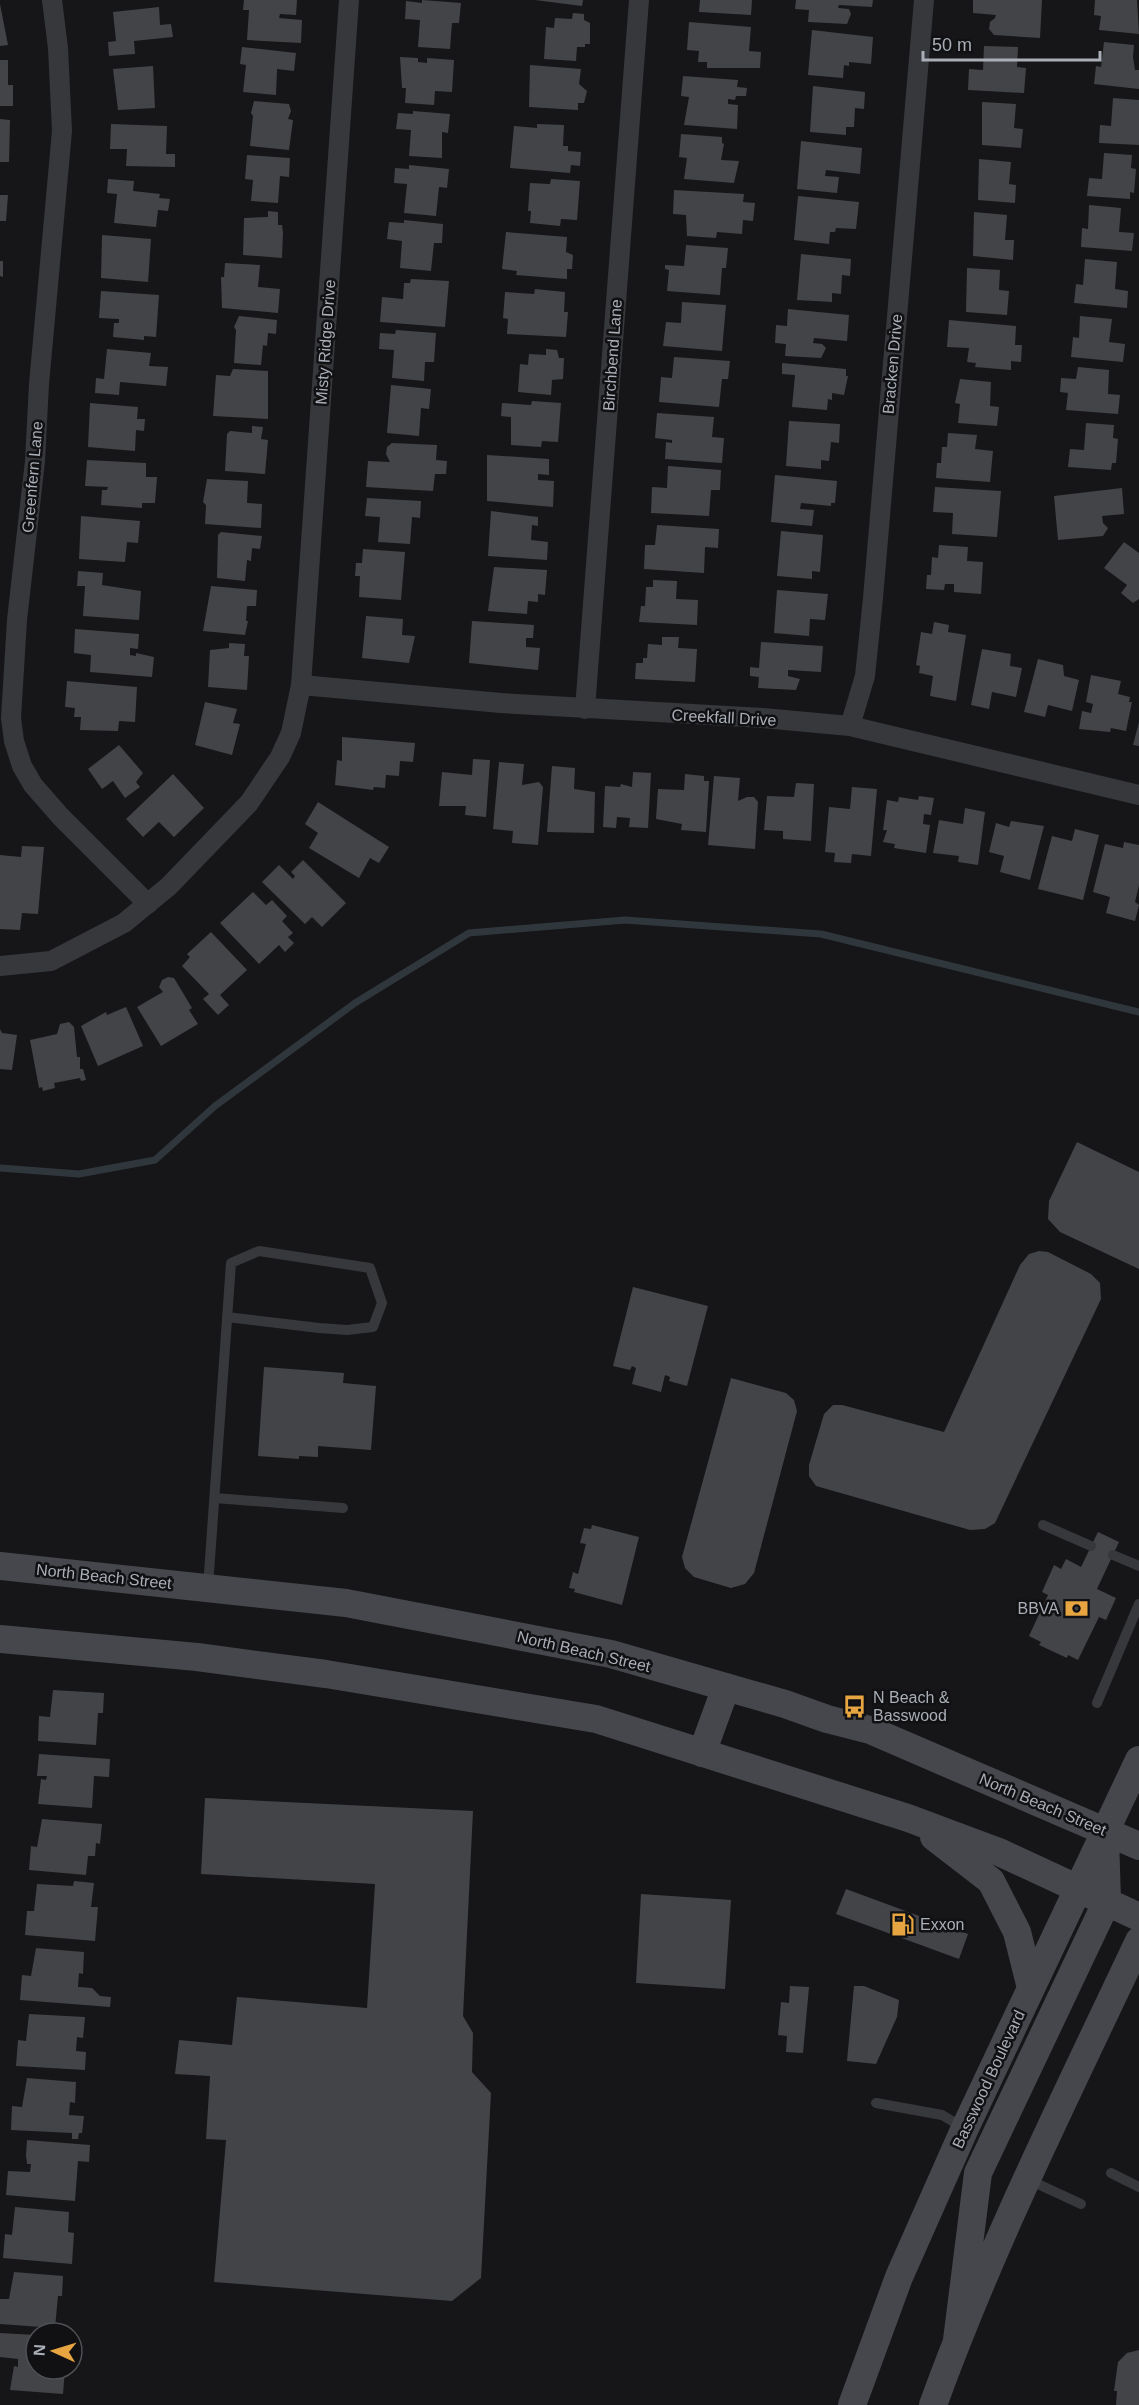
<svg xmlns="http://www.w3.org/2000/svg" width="1139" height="2405" viewBox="0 0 1139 2405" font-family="Arial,sans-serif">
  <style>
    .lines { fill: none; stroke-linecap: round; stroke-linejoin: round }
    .stream { stroke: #2f373d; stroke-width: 7 }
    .building { fill: #434448 }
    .lane { stroke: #37383c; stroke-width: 10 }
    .street { stroke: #37383c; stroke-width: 20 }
    .secondary { stroke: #45474c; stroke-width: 28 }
    .labels { text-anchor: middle; stroke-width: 5; stroke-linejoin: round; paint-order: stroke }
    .street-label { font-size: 16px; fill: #a9aeb7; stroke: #111113 }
    .poi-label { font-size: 16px; fill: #a9aeb7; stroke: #111113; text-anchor: start }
  </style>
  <rect width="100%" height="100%" fill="#161618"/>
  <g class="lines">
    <path class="stream" d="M0,1168L79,1174L155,1160L215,1106L355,1003L469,933L625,920L821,934L1139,1012"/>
  </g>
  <path class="building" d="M244,0H297L296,15L280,14L279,18L302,20L301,43L247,40L249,10H243Z
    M422,0L461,3L459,23H452L450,49L418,47L420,20L405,19L406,1L422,3Z
    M535,0H583L582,6Z
    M700,0H752L751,15L699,12Z
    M796,0H873L872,7L839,5L838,8L849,9L851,14L847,24L808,22L809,10L795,9Z
    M973,0H1042L1040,38L994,35L989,29L990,22L995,18L996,15L973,13Z
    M1095,0H1137L1139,34L1099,30L1101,16L1094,15Z
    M0,4L8,45L0,46Z
    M159,7L160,25L171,24L173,37L134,41L135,54L109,56L108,42L116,41L113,12Z
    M573,13L584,14V20L590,23V44H585V47H577L576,61L544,59L546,27L554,28L555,18L572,19Z
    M689,22L751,27L749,51L761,52L760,68H707V62H698L699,51L687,50Z
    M812,30L873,37L871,64L849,62V66L844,65L843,78L808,75Z
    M1104,42L1134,45L1133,57L1135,70H1139V89L1094,84L1096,66L1101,67Z
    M984,46L1018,47L1017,67L1026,68L1024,93L968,90L969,69L983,70Z
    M242,47L296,53L294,71L277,69L276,95L243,92L246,65L240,64Z
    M400,57L418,58V62L427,63V58L454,60L452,92L435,91L434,105L405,103L406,88H402Z
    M0,60H8V85H13V106H0Z
    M530,65L581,69L579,84L587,91L584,103H578V110L529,107Z
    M153,66L155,108L118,110L113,69Z
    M683,76L738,80L737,87L747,88L746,96H736L735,100L728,99V104L738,105L737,129L684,125L689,97L681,96Z
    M813,86L865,92L864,109L855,108L854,127H846V135L810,132Z
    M1113,98L1139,100V145L1099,143L1100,125L1111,126Z
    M254,101L289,104L291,111L288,119L293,120L289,150L250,146L253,116L251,113Z
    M982,102L1016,104L1014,128L1023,129L1021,148L982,145Z
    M413,111L450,114L448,133L442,132V158L409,156L411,130L396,129L398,113L413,114Z
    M0,119L10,120L9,162H0Z
    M111,124L167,126L166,154H175V167L126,166L127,149H110Z
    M537,124L564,125L563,146H568V151L581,152L580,166L571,165L570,173L510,168L514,126L537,128Z
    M681,134L722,137V143L724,144L721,160L739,161L734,183L684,179L687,158L679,157Z
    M801,141L862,148L860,174L826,170L825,176L839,177L837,193L797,189Z
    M1104,153L1132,155L1131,168L1136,169L1134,193L1130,192V199L1087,196L1089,178L1102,179Z
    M247,155L290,158L289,177L280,176L278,203L251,201L253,180L245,179Z
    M979,159L1011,162L1009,184L1016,185L1015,203L978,200Z
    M409,165L449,169L447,188L439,187L436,216L404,213L407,184L394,183L395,168L409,169Z
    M108,179L134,181L133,191L160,194L159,198L170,199L168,211L158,210L156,227L114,223L117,194L107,193Z
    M551,179L580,181L577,220L561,219L560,226L530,223L531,211H528L530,183L550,184Z
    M674,190L744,194L743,202L755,203L753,221L743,220L742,234L717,232L716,238L687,236L686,215L673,214Z
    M0,195H8L6,221H0Z
    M798,196L859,202L856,229L836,228L835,232H830L829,244L794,240Z
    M1089,205L1121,208L1119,232L1134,233L1132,251L1081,247L1082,228L1088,229Z
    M268,211L278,212V225H282L283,233L282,258L243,255L244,218L268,217Z
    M974,212L1007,215L1005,240H1014L1013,260L973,256Z
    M404,220L443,224L442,243H434L431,271L400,268L402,241L387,239L389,222L404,223Z
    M506,232L567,237L566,252L573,255L572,269H567V279L516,275L517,271L502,269Z
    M102,235L151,239L148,282L101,278Z
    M686,245L728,248L726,268H722L720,295L667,291L669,270L665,269V265L684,266Z
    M801,254L851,259L850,276L842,275L841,294L832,293V302L797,300Z
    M1085,259L1117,262L1115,289L1128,291L1127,308L1074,303L1076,284L1083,285Z
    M0,261H3V277L0,276Z
    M225,263L260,265L258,287L280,289L278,313L222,308L221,277H224Z
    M967,268L1000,270L999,290L1009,291L1007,315L966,312Z
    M411,279L449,281L445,327L380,322L382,297L403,299L404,283H410Z
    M535,289L565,292L564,312H568L566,337L507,334L508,319L503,318L505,292L534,294Z
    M101,291L159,295L156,337L144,336V340L113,337L114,323H119V319L99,318Z
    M682,302L726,305L722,351L663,346L666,322L681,323Z
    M788,309L849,315L847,341L814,338L813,343L822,344L826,348L821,358L785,356L786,344L775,343L776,325L787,326Z
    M239,316L277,320L276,334L268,333L267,346L263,345L261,365L234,363L236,330L234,327Z
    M1080,316L1112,319L1109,342L1125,344L1123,362L1071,357L1073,337L1079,338Z
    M949,320L1016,326L1015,345H1022L1021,362L1011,361V370L975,367L976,363L967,362L969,348L947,347Z
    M396,330L436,333L434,362H425L424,381L392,378L394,350L379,349L380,333L395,334Z
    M107,349L151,353L149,366L168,367L166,386L120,382L119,395L95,393L96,378L104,379Z
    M546,349L557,350L559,358H564L563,379L552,380L551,395L518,392L520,364L528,365L529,354L546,355Z
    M674,357L730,361L728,379H722L719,407L659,402L661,377L672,378Z
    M782,363L846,369V376H848L844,395L832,393V400L828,399L827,410L792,407L795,375L782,374Z
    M1078,367L1109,370L1108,394L1120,395L1118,414L1066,410L1068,393L1060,392L1061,378L1076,379Z
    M233,369L268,371V419L213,416L216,375L230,376Z
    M960,379L991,382L990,406L999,407L997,426L958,423L960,404L955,403Z
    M391,385L431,389L429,409L421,408L419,436L387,433Z
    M532,401L561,403L558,442L542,441L541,447L511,445V417L501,416L502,403L531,405Z
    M90,403L138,407L137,419H145L144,431L136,430L135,451L88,447Z
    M657,413L714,417L712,437L724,438L722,463L665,459L666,442L672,443V440L655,438Z
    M789,421L840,424L839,443L831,442L829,461L821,460V469L786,466Z
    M1086,423L1114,425L1113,438L1118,439L1116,463H1112L1111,470L1068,467L1070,449L1084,450Z
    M252,426L263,427L261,439L268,440L265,474L225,471L227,434L230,431L252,433Z
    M948,433L977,435L975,449L993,451L990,482L936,478L937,463H941L942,447H947Z
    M392,443L437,445L436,460L447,461L446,474H435L433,491L366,487L368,461L390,462L386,454L387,447Z
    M487,455L549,459V475L538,474V480L554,481L553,507L487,501Z
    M87,460L146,463V477H157L155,503H142V508L101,505L102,490H107L108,487L85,486Z
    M668,466L721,470L720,490H711L709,516L651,513L652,487L667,488Z
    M775,475L837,481L835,503H831V506L801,503L800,509L814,510L812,526L771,522Z
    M207,479L248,481L247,503L262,504L261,528L205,524L206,505L203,502Z
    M935,487L1001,491L997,537L952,534L953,513L933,512Z
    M1122,488L1124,514L1102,516L1103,523L1108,528L1103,536L1058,540L1054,496Z
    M367,498L421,501L420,518L412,517L410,544L378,542L380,517L365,516Z
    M491,511L538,517V526L532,525L531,540L548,542L547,560L488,556Z
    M81,516L140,521L138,543L127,542L125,562L79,559Z
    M657,525L719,529L718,548L705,547L704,573L644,569L645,545H655Z
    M781,531L823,535L820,572L812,571V579L777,576Z
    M221,532L262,536L260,549L252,548L251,561L247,560L245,581L217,578L218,535Z
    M1124,542L1139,553V599L1133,603L1121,593L1127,585L1104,568Z
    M939,545L968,547L967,561L983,562L981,594L954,592V584H945L944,590L926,589L927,575H931L932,557L938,558Z
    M363,549L405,552L401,600L359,597L360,576H355L356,563H362Z
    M494,567L547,570L545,595L538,594V602L528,601L527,614L488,611Z
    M78,571L103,573L102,585L141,591L139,620L83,616L85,586H77Z
    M653,580L677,581L676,599L698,600L697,625L639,622L641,606H645L646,587H653Z
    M211,586L257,590L256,606H247L246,621H248L245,635L203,631Z
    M777,590L828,594L825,620L810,619L809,636L774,633Z
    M366,616L403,619L402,635L415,636L409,663L362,658Z
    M472,621L534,625L533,638H526V647L540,648L538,670L469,663Z
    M934,622L949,625L948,632L966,635L956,701L930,696L933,676L919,673L920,666L916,665L921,632L932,634Z
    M75,629L139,634L138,649L130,648V655L136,656V653L154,657L152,677L90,672L91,655L74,653Z
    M662,637H679L678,648L697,649L695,682L635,679L636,663H643V658H647L648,644L662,645Z
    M761,642L823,646L821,672L788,670V676L800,679L796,690L758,688L759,677L750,676V667L759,668Z
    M229,643L245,644L244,656H249L247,690L208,687L210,650L229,648Z
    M982,649L1011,654L1010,666L1022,668L1016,697L992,692L989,709L971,705Z
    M1038,659L1063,665L1064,676L1079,680L1072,711L1048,705L1045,717L1024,712Z
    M1091,675L1121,681L1118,694L1130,697L1129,702H1132L1126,731L1111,728L1110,732L1079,729L1082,711L1091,713L1093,704L1086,702Z
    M67,681L137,687L135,722L119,721L118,731L80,730L81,717H74L75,708L65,707Z
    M205,702L237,709L233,723L240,724L232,755L195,745Z
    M1139,722V746L1133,745Z
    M342,737L415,743L413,762L400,761L399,776L386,775L385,788L374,787L373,790L335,785L337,760L342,761Z
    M119,745L143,773L136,782L140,787L125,798L113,781L102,789L88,769Z
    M473,759L490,760L486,817L465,815L466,806H439L442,772L472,775Z
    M499,762L524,764L522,785L539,782L543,787L538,845L512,843L513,831L493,829Z
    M552,766L575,768L574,789L595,792L594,833L547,832Z
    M633,772L651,773L648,828L629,827L630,818L617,817L616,828L603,827L605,786L620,787L621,784L632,787Z
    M173,774L204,808L174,837L159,822L143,837L126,819Z
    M685,774L704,776V781H709L706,832L681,830L682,824L656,819L658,789L684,790Z
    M714,776L740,778L738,801L747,797H754L758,802L755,849L708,845Z
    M796,783L814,784L811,841L783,839V831L764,830L767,796L794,797Z
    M852,787L877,789L871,856L852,854L851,863L834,862L835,853L825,852L829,807L850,809Z
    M919,796L934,798L931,815L924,814L923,824L930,825L926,853L894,848L895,844L883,842L887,830H883L887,800L898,802L899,797L918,800Z
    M318,802L389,847L379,863L370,858L359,878L309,848L318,833L305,824Z
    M965,808L985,812L978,865L958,862L959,856L933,853L939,820L963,824Z
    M1011,821L1044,826L1030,880L1000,872L1004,856L989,852L996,823L1009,827Z
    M1075,829L1099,835L1083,900L1038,889L1052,836L1072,841Z
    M1124,842L1139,845V885L1135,902L1139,905L1135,921L1106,913L1110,897L1093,892L1105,844L1123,848Z
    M22,846L44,847L38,914L22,913L20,930L0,929V855L21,857Z
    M303,860L346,903L322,927L312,917L305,924L262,882L279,865L293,879L295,876L291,872Z
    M253,892L266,905L272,900L287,916L282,921L293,933L288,937L294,943L285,952L279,945L259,964L220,923Z
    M211,932L247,970L220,995L229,1005L218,1015L203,999L209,994L182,966L190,957L187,954Z
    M168,977L174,978L192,1008L189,1010L198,1024L161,1046L137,1007L163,992L159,987L162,980Z
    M126,1007L143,1046L98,1066L81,1026L106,1012L107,1015Z
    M69,1022L74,1027L77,1057H80V1069H83L86,1080L81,1081L80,1078L54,1083L55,1088L43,1091L42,1087L39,1088L30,1040L57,1034L60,1024Z
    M0,1029L2,1033L17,1035L12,1070L0,1069Z
    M1077,1142L1139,1172V1269L1060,1232L1048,1219L1049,1201Z
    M1039,1251L1048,1252L1091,1274L1100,1283L1101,1299L995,1523L985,1529L970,1530L816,1486L809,1476V1465L824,1414L833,1405H842L944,1432L1020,1265L1029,1254Z
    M633,1287L708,1306L687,1386L669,1381L670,1377L665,1375L661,1392L632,1384L636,1368L632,1366L630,1370L613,1366Z
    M264,1367L344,1373L343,1383L376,1386L371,1450L318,1446V1457L299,1456V1459L258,1456Z
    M731,1378L786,1393L794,1400L797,1411L754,1573L745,1584L731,1588L694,1577L685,1568L682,1557Z
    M592,1525L639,1537L622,1605L574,1592L575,1589L569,1588L573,1572L578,1574L586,1544L580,1543L584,1528L591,1529Z
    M1098,1532L1119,1542L1097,1589L1116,1598L1106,1620L1099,1617L1078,1660L1068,1655L1067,1658L1039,1645L1041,1642L1029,1636L1048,1595L1042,1592L1054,1565L1061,1569L1066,1559L1081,1567Z
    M53,1690L104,1693L103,1713H98L96,1745L38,1741L39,1716L50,1717Z
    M39,1754L110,1759L109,1777L94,1776L92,1808L38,1804L41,1779L46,1780L47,1776H37Z
    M205,1798L473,1811L463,2016L473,2033L472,2072L491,2093L481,2278L452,2301L214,2282L226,2140L206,2139L210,2076L175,2074L179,2040L232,2045L237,1997L367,2008L375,1884L201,1874Z
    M42,1819L102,1824L100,1844L96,1843L95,1856H88L86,1875L29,1870L31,1846L37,1847Z
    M74,1881L94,1883L91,1907H98L95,1941L25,1935L27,1911H34L37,1884L73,1886Z
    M846,1889L968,1934L959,1959L836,1914Z
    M641,1894L731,1900L725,1989L636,1983Z
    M36,1948L84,1952L83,1974L79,1973L78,1987L92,1988L100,1996L111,1997L110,2007L20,2000L22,1975L31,1976Z
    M790,1986L809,1987L803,2053L786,2052L787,2036L778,2035L781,2002L789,2003Z
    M854,1986H864L899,2000L897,2017L876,2064L847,2061Z
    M29,2014L85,2017L83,2038L77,2037L76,2051L86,2052L85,2070L16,2066L18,2040L26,2041Z
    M27,2078L76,2082L75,2103L70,2102L69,2115L84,2116L82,2133H79L78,2139H72V2133L11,2130L12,2106L22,2107Z
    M27,2140L90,2145L89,2162L78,2161L75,2201L6,2195L8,2171L30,2172L31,2164H27L26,2155Z
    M15,2207L69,2212L68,2232L74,2233L72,2264L3,2258L5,2234L12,2235Z
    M14,2272L63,2276L62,2296H58L55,2328L0,2324V2299H9Z
    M0,2333L36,2335V2369H65L63,2394L10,2390L14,2366L18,2367V2359L0,2357Z
    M1139,2350V2405H1116L1117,2391H1114L1118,2362L1127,2353Z"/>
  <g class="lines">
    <path class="lane" d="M215,1498L343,1508
      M1043,1525L1091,1546
      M1113,1555L1139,1566
      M208,1587L231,1263L259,1251L370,1268L382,1303L373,1327L347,1330L319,1328L227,1317
      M1097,1703L1139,1604
      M876,2103L942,2115L964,2128
      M1111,2173L1139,2187
      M1027,2179L1081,2204"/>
    <path class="street" d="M52,0L58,48L62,131L39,384L35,461L17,620L11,718L14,741L22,766L33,785L61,817L148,904
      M301,685L501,703L763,718L850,726L1139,795
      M585,709L639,0
      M850,726L865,676L873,598L924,0
      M0,966L51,961L124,923L169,886L249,803L280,757L291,733L301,685L349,0"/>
    <path class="secondary" d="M0,1566L346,1603L611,1654L785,1704L827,1719L870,1730L1139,1846
      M0,1639L197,1657L326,1674L596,1719L908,1818L999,1852L1139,1917
      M702,1753L726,1687
      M934,1837L991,1881L1017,1932L1031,1988
      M957,2340L978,2173L1107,1901L1105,1836
      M852,2405L899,2277L965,2128L1139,1760
      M933,2405C991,2245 1067,2094 1139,1941"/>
  </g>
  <defs>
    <symbol id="bank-bare" viewBox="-9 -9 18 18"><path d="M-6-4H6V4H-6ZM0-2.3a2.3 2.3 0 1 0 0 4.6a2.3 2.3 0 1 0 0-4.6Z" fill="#e6a540" stroke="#111113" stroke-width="2.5" paint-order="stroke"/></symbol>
    <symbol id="bus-bare" viewBox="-9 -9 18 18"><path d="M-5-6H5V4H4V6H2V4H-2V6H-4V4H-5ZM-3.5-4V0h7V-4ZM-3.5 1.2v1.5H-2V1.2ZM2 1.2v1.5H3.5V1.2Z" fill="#e6a540" stroke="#111113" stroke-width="2.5" paint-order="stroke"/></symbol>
    <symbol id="fuel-bare" viewBox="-9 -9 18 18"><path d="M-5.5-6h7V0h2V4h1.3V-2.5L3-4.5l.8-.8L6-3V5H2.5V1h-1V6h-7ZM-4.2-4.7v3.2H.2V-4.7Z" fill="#e6a540" stroke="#111113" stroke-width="2.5" paint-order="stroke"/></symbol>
  </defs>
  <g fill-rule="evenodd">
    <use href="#bank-bare" x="1060" y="1592" width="33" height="33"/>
    <use href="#bus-bare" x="838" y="1690" width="33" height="33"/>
    <use href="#fuel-bare" x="886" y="1908" width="33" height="33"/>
  </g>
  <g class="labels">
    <g class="street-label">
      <text transform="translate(325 342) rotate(-86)" y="6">Misty Ridge Drive</text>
      <text transform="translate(612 355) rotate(-86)" y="6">Birchbend Lane</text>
      <text transform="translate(892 364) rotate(-85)" y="6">Bracken Drive</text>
      <text transform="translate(32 477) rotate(-85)" y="6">Greenfern Lane</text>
      <text transform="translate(724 717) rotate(3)" y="6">Creekfall Drive</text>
      <text transform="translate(104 1576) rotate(6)" y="6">North Beach Street</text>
      <text transform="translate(584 1651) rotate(13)" y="6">North Beach Street</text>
      <text transform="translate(1043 1804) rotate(23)" y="6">North Beach Street</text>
      <text transform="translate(988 2079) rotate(-65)" y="6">Basswood Boulevard</text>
    </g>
    <g class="poi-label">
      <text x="1059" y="1614" text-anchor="end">BBVA</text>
      <text x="873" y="1703">N Beach &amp;<tspan x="873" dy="18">Basswood</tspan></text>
      <text x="920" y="1930">Exxon</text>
    </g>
  </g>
  <g transform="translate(54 2351) rotate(274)"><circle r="28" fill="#111113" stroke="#4e5055" stroke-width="1.5"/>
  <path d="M0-4.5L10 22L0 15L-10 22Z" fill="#e6a540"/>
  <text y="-9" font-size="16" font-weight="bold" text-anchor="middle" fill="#a9aeb7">N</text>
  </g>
  <path d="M923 51v9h177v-9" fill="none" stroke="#a9aeb7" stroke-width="3"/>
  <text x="932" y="51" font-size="18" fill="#a9aeb7" stroke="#111113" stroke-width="4.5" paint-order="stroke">50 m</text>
</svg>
